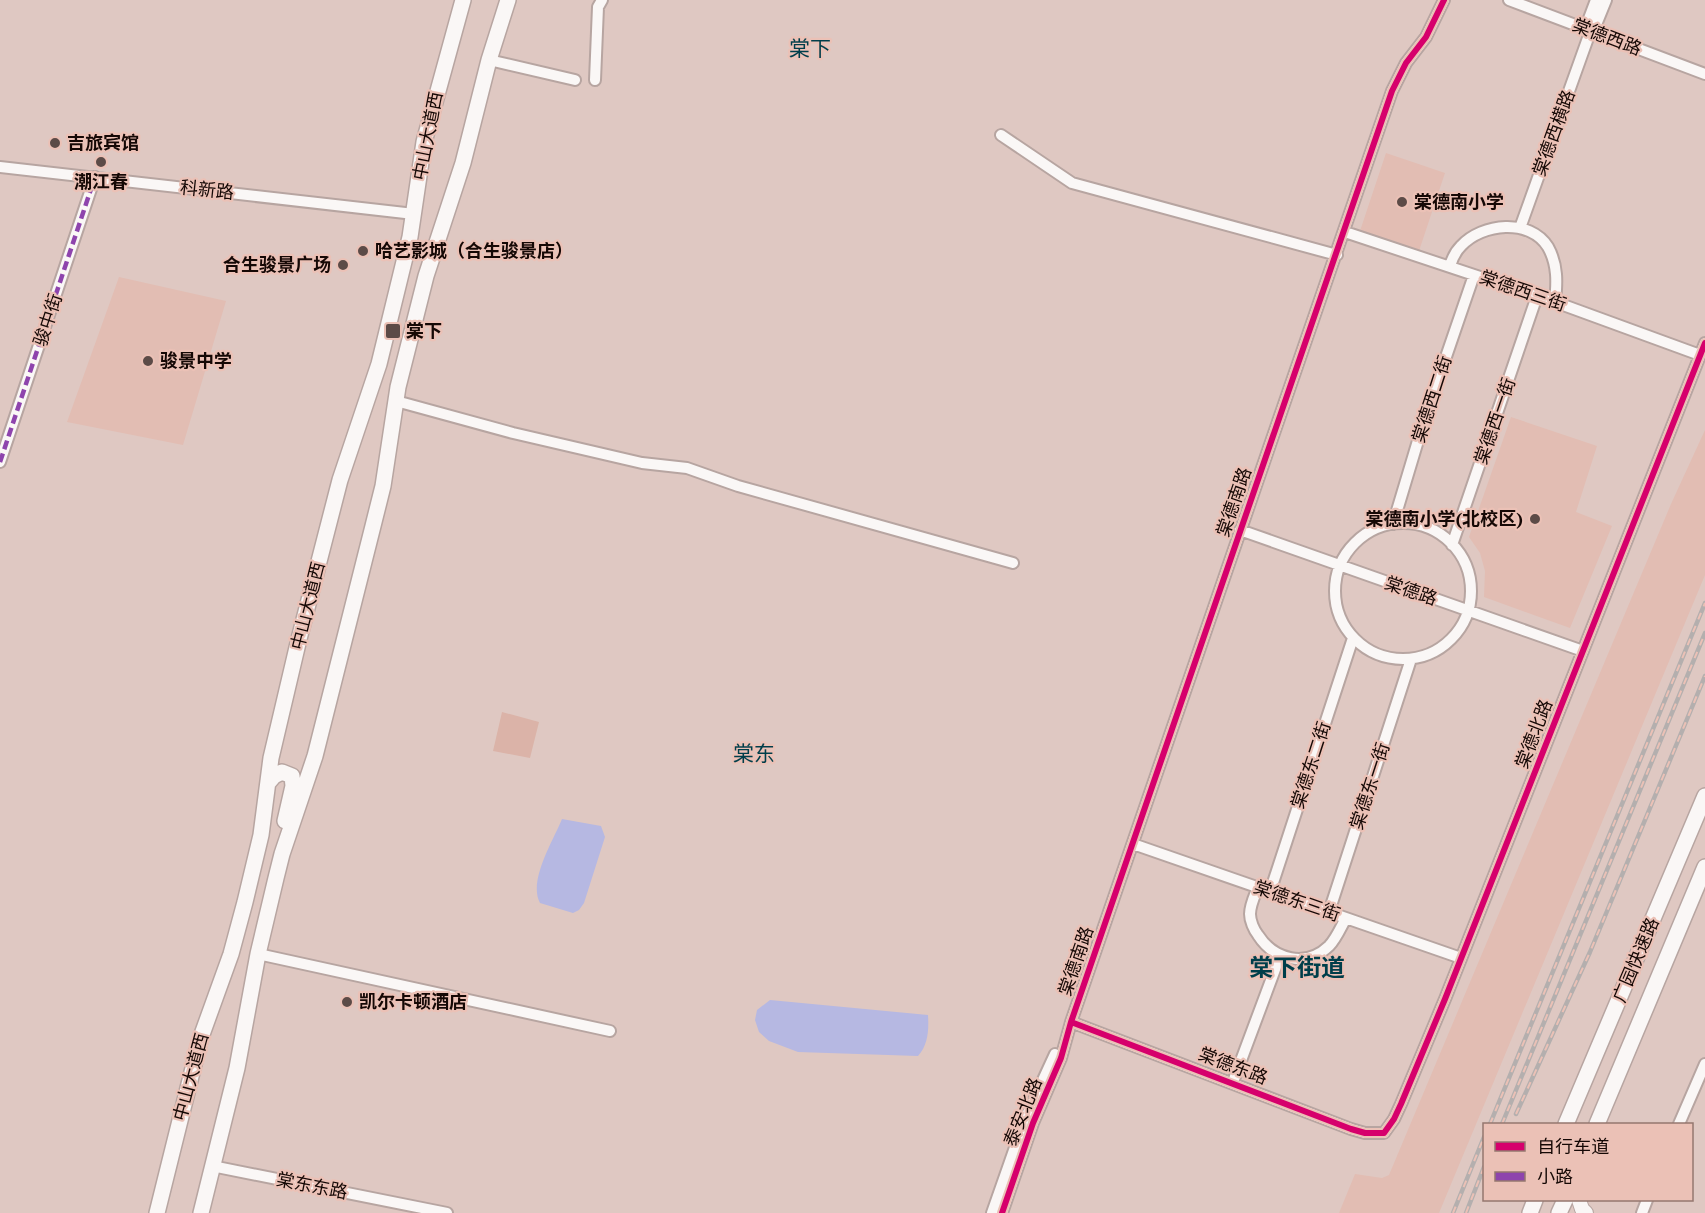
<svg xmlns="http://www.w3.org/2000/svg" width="1705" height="1213" viewBox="0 0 1705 1213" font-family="'PT Serif','Noto Sans SC',serif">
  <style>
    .built { fill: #e2bdb3 }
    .green { fill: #dbb3a8 }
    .water { fill: #b6b8e2 }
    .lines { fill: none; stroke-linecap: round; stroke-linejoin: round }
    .minor-casing { stroke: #b7a5a1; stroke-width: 14 }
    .major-casing { stroke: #b7a5a1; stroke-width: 16 }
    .highway-casing { stroke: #b7a5a1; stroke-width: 18 }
    .minor { stroke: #faf7f6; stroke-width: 10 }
    .major { stroke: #faf7f6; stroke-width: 14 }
    .highway { stroke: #faf7f6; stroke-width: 15 }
    .rail-casing { stroke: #b4afae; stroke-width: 4.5 }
    .rail { stroke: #ebc1b6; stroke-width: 2; stroke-dasharray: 7; stroke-linecap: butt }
    .quiet { stroke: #8e44ad; stroke-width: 4.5; stroke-dasharray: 9 4.5; stroke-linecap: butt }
    .cycleway-casing { stroke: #ebc1b6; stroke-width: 10 }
    .cycleway { stroke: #d6006c; stroke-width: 6 }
    .poi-dot { fill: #5c4b47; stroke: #ebc1b6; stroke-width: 2 }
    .labels { text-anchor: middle; stroke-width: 4.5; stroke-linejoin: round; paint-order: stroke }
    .street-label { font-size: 18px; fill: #150805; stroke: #ebc1b6 }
    .poi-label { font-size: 18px; font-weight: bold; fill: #150805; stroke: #ebc1b6; text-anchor: start }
    .quarter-label { font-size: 21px; fill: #003e4a; stroke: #ebc1b6 }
    .district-label { font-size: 24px; font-weight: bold; fill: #003e4a; stroke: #ebc1b6 }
  </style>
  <rect width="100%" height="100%" fill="#dfc8c2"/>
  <path class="built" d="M1386,153L1445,173L1419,251L1360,231Z
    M119,277L226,301L183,445L67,422Z
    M1511,417L1597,446L1576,512L1612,526L1570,628L1484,597L1485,571L1480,553L1469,537Z
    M1705,430V575L1439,1213H1339L1355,1174L1382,1178L1389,1175L1671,504Z"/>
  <path class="green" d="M502,712L539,722L530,758L493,751Z"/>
  <path class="water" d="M562,819L601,826L605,837L584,903L579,910L573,913L540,903C528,881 553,841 562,819Z
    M770,1000L928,1015C929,1030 928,1045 918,1056L798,1052L769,1041L759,1032L755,1020L757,1010Z"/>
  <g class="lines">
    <defs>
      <path id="minor" d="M1509,0L1705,74
        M1585,29L1596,0
        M489,60L575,80
        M595,80L598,7L602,0
        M1001,135L1072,183L1337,255
        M0,167L414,214
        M1520,228L1588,38L1593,32L1606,0
        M1345,232L1555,302L1700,355
        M1450,266C1452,259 1455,252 1461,246C1482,223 1530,218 1548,247C1558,265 1557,283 1555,302
        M396,401L513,433L642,463L687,468L738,486L1013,563
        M0,462L95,177
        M1335 591a68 68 0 1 1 136 0a68 68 0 1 1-136 0Z
        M1393,524L1423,424L1474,275
        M1240,530L1583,651
        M1452,545L1537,296
        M1133,844L1461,958
        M1258,887C1255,895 1250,905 1250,914C1250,921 1254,930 1258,935C1274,960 1306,968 1329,946C1336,939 1341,927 1346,918
        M1270,892L1353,638
        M1329,912L1411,659
        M258,954L610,1031
        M1071,1022L1351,1129L1365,1133H1384L1394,1119L1401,1104L1445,999L1705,343
        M1233,1082L1280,956
        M1679,1124L1705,1064
        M212,1166L447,1213
        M992,1213L1025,1119L1055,1054
        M1002,1213L1033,1123L1061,1058L1071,1022L1392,91L1406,63L1426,37L1444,0
        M1642,1213L1647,1200"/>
      <path id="major" d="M1579,1200L1582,1209L1586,1213"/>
      <path id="highway" d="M268,783L274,776L282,772L292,776L293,786L285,821
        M1566,1124L1705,796
        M1597,1124L1705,867
        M157,1213L200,1040L231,954L245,902L261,835L271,758L299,639L340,480L379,364L410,237L424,142L463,0
        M201,1213L237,1068L258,954L276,878L282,854L315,756L373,526L383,486L398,387L426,276L463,163L489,60L508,0
        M1530,1213L1535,1200
        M1559,1213L1565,1200"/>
    </defs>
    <use href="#minor" class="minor-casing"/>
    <use href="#major" class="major-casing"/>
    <use href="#highway" class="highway-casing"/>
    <use href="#minor" class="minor"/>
    <use href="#major" class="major"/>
    <use href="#highway" class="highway"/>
    <defs>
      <path id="rail" d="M1516,1114L1590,952L1705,676
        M1490,1124L1705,603
        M1502,1124L1705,633
        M1453,1213L1484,1137
        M1466,1213L1484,1167"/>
    </defs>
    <use href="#rail" class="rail-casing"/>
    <use href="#rail" class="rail"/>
    <path class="quiet" d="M0,462L95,177"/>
    <defs>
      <path id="cycleway" d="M1071,1022L1351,1129L1365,1133H1384L1394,1119L1401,1104L1445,999L1705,343
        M1002,1213L1033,1123L1061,1058L1071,1022L1392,91L1406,63L1426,37L1444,0"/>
    </defs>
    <use href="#cycleway" class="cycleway-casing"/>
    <use href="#cycleway" class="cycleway"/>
  </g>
  <g class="poi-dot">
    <circle cx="55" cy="143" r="6"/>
    <circle cx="101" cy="162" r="6"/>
    <circle cx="1402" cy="202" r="6"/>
    <circle cx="363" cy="251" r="6"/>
    <circle cx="343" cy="265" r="6"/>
    <rect x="385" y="323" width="16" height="16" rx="3"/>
    <circle cx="148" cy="361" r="6"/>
    <circle cx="1535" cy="519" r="6"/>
    <circle cx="347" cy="1002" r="6"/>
  </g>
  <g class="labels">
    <g class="street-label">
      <text transform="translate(1607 37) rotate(21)" y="6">棠德西路</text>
      <text transform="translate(1554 133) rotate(-70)" y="6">棠德西横路</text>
      <text transform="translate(428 136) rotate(-79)" y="6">中山大道西</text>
      <text transform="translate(207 190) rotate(6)" y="6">科新路</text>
      <text transform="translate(1523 291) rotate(19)" y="6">棠德西三街</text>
      <text transform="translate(48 320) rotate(-72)" y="6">骏中街</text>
      <text transform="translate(1432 399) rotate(-72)" y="6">棠德西二街</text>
      <text transform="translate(1495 421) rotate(-71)" y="6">棠德西一街</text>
      <text transform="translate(1234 502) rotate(-71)" y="6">棠德南路</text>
      <text transform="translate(1411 591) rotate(19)" y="6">棠德路</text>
      <text transform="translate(308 606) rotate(-76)" y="6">中山大道西</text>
      <text transform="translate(1534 734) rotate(-69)" y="6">棠德北路</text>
      <text transform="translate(1311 765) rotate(-72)" y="6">棠德东二街</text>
      <text transform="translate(1370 786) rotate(-72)" y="6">棠德东一街</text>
      <text transform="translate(1297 901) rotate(19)" y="6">棠德东三街</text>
      <text transform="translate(1636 960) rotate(-67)" y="6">广园快速路</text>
      <text transform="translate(1076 961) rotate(-71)" y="6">棠德南路</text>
      <text transform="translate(1233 1066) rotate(21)" y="6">棠德东路</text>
      <text transform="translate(191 1077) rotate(-75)" y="6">中山大道西</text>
      <text transform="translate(1023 1112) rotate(-68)" y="6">泰安北路</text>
      <text transform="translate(312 1186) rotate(11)" y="6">棠东东路</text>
    </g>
    <g class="poi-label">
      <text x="67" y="149">吉旅宾馆</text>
      <text x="101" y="188" text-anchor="middle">潮江春</text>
      <text x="1414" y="208">棠德南小学</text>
      <text x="375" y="257">哈艺影城（合生骏景店）</text>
      <text x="331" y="271" text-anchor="end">合生骏景广场</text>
      <text x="406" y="337">棠下</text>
      <text x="160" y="367">骏景中学</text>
      <text x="1523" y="525" text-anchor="end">棠德南小学(北校区)</text>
      <text x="359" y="1008">凯尔卡顿酒店</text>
    </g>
    <g class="quarter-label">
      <text x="810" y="56">棠下</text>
      <text x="754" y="761">棠东</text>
    </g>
    <g class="district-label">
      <text x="1297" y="976">棠下街道</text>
    </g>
  </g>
  <rect x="1483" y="1123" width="210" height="78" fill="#ebc1b6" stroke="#95776f" stroke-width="1.5"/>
  <rect x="1495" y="1142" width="30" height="9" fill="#d6006c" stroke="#95776f" stroke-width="1.5"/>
  <text x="1537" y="1153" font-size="18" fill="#150805">自行车道</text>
  <rect x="1495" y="1172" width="30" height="9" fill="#8e44ad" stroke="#95776f" stroke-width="1.5"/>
  <text x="1537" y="1183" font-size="18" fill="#150805">小路</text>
</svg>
